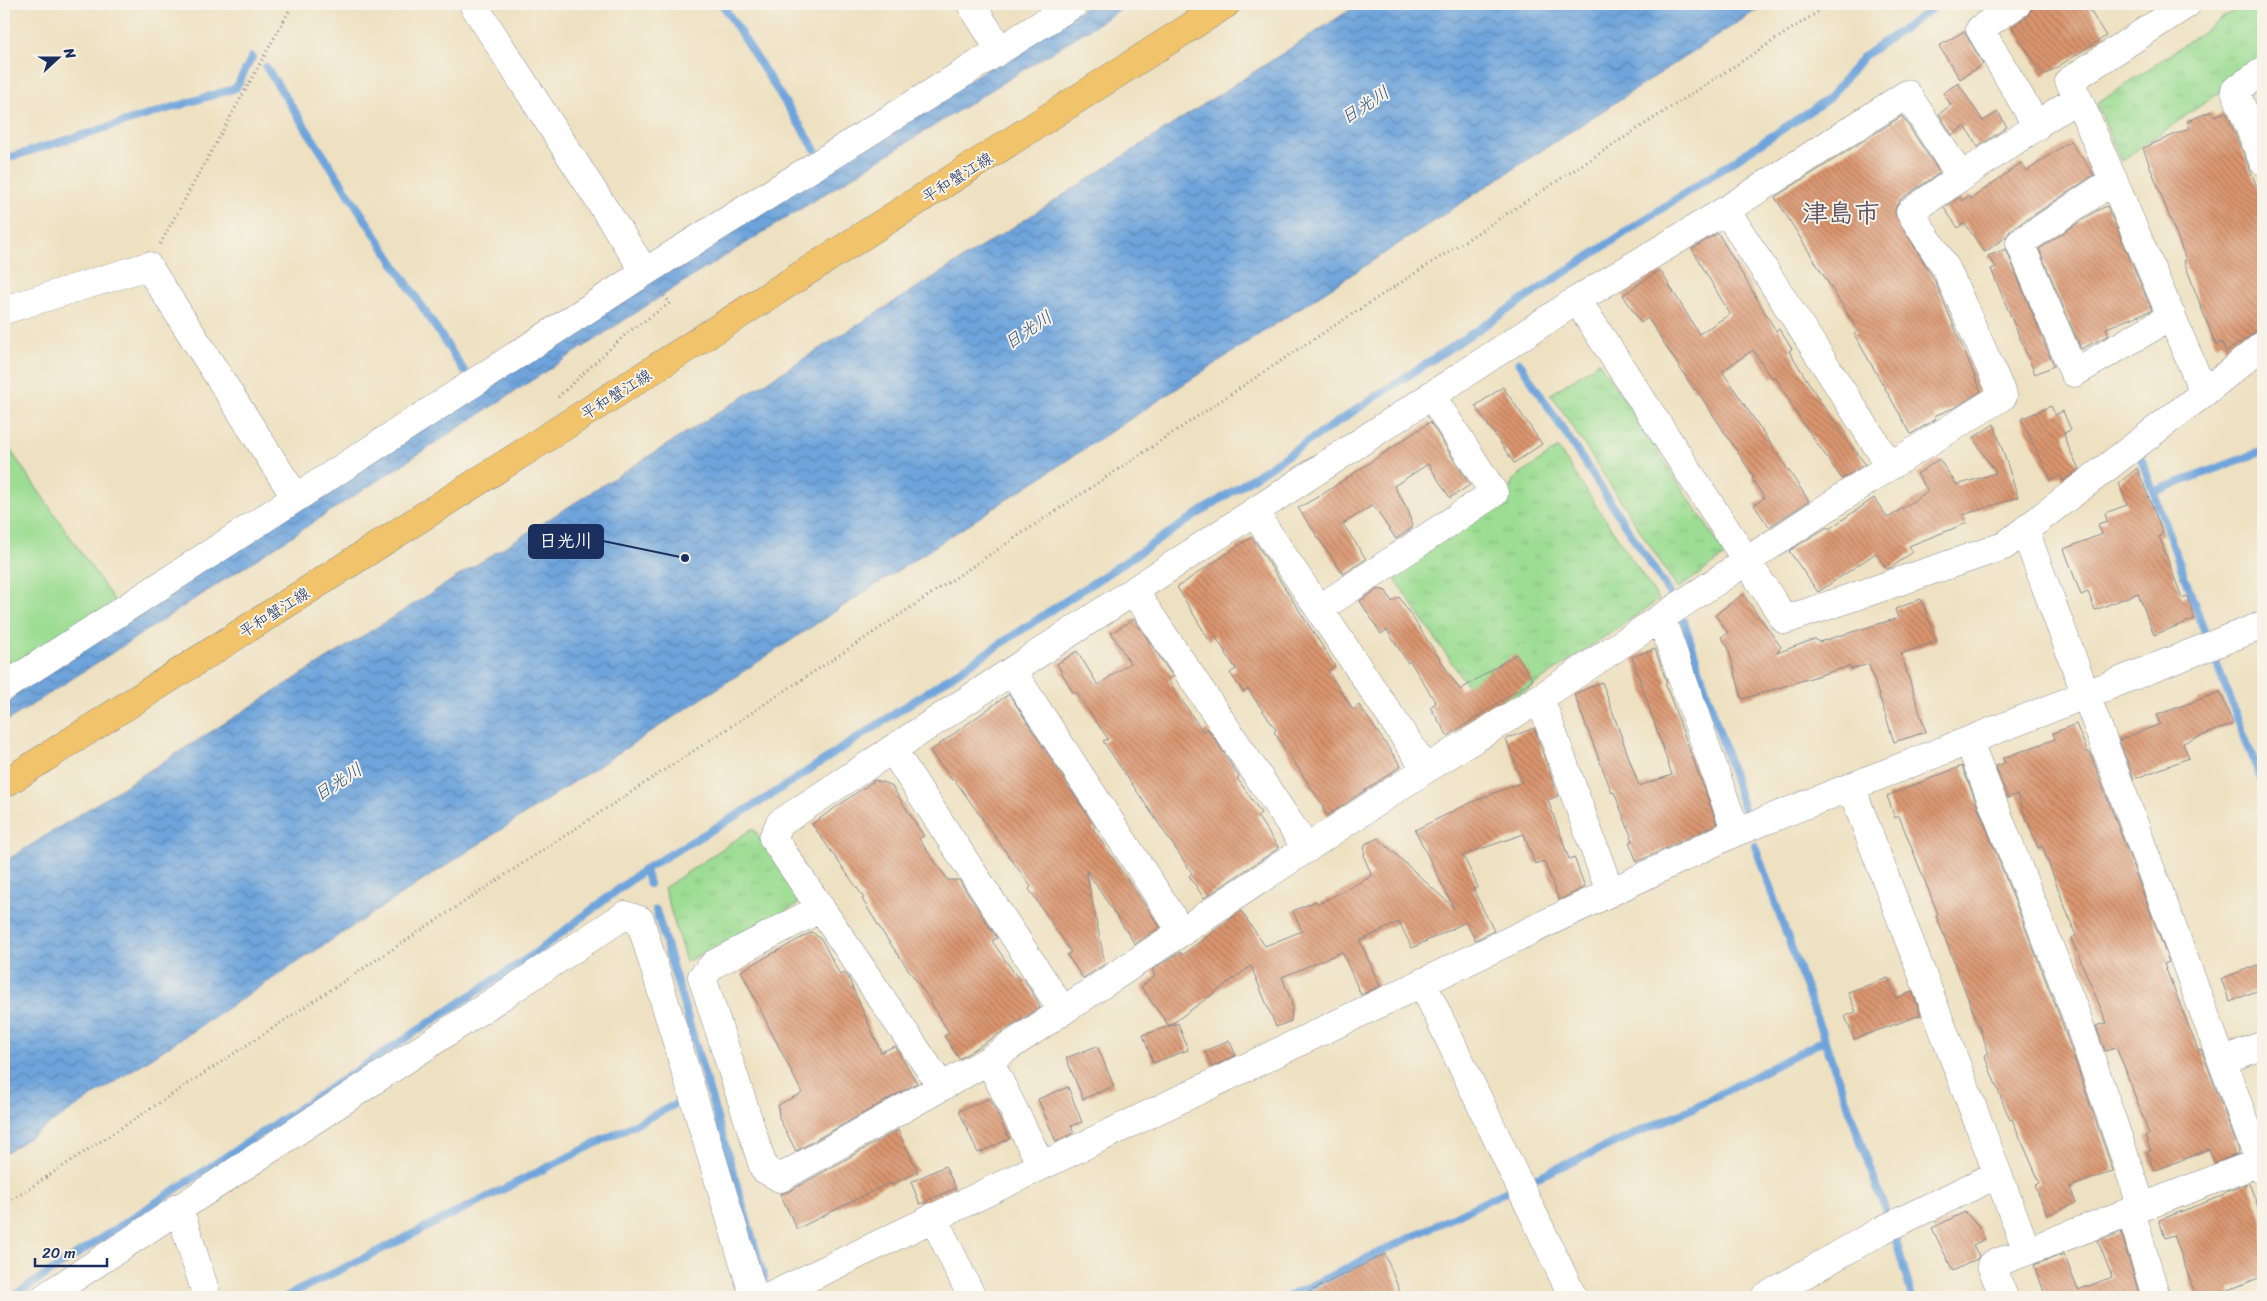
<svg xmlns="http://www.w3.org/2000/svg" width="2267" height="1301" viewBox="0 0 2267 1301" font-family="Sriracha,'Klee One',sans-serif">
  <style>
    .grass { fill: #9cdd93; stroke: #5c8678 }
    .park { fill: url(#park-tufts); stroke: #5c8678 }
    .water { fill: url(#water-waves); stroke: #446a9c }
    .lines { fill: none; stroke-linecap: round; stroke-linejoin: round }
    .stream { stroke: #6ea4db; stroke-width: 8 }
    .building { fill: url(#building-back-hatch) }
    .minor-casing { stroke: #848890; stroke-width: 29 }
    .major-casing { stroke: #848890; stroke-width: 29 }
    .path { stroke: #848890; stroke-width: 3; stroke-dasharray: 1 4; stroke-linecap: butt }
    .minor { stroke: #fff; stroke-width: 28 }
    .major { stroke: #f1c36a; stroke-width: 28 }
    .labels { text-anchor: middle; stroke-width: 4; stroke-linejoin: round; paint-order: stroke }
    .street-label { font-size: 16px; fill: #1b2f5e; stroke: #f7f3e8 }
    .water-label { font-size: 18px; font-style: italic; fill: #345284; stroke: #f7f3e8 }
    .town-label { font-size: 26px; font-weight: bold; fill: #5e5364; stroke: #f7f3e8 }
    .leader { fill: none; stroke: #1b2f5e; stroke-width: 2 }
    .callout-dot { fill: #1b2f5e; stroke: #f7f3e8; stroke-width: 2 }
    .callout { fill: #1b2f5e; stroke: #1b2f5e; stroke-width: 2 }
    .callout-label { font-size: 18px; text-anchor: middle; font-weight: bold; fill: #fff }
  </style>
  <defs>
    <pattern id="park-tufts" width="24" height="20" patternUnits="userSpaceOnUse" patternTransform="scale(1.25)"><rect width="24" height="20" fill="#9cdd93"/><path d="M3 7l-1-3M5 7V3M7 7l1-3M15 17l-1-3M17 17v-4M19 17l1-3" fill="none" stroke="#86be81"/></pattern>
    <pattern id="water-waves" width="16" height="10" patternUnits="userSpaceOnUse" patternTransform="scale(1.25)"><rect width="16" height="10" fill="#6ea4db"/><path d="M0 5q4-4 8 0t8 0" fill="none" stroke="#5a86b5"/></pattern>
    <pattern id="building-back-hatch" width="6" height="6" patternUnits="userSpaceOnUse" patternTransform="scale(1.25)"><rect width="6" height="6" fill="#da956e"/><path d="M-1 5l2 2M0 0l6 6M5-1l2 2" fill="none" stroke="#b07a5e"/></pattern>
  </defs>
  <rect width="100%" height="100%" fill="#f7f3e8"/>
  <filter id="ink" filterUnits="userSpaceOnUse"><feTurbulence type="fractalNoise" baseFrequency=".02" numOctaves="2"/><feDisplacementMap in="SourceGraphic" scale="10" xChannelSelector="R" yChannelSelector="G"/><feConvolveMatrix kernelMatrix="1 2 1 2 8 2 1 2 1" color-interpolation-filters="sRGB"/></filter>
  <filter id="wash" filterUnits="userSpaceOnUse"><feTurbulence type="fractalNoise" baseFrequency=".0096" numOctaves="4" result="noise"/><feDisplacementMap in="SourceGraphic" scale="20" xChannelSelector="R" yChannelSelector="G"/><feGaussianBlur stdDeviation="1.12" result="paint"/><feColorMatrix in="noise" values="0 0 0 0 0 0 0 0 0 0 0 0 0 0 0 0 0 1.4 0 .05"/><feComposite in="paint" operator="in"/></filter>
  <g filter="url(#wash)">
    <rect width="100%" height="100%" fill="#eee1c1"/>
    <path class="grass" d="M4,441L116,603L4,675Z"/>
    <path class="park" d="M2243,4H2263V62L2121,161L2097,104Z
      M1599,362L1726,555L1678,589L1551,394Z
      M1558,448L1659,600L1488,716L1390,572L1506,498L1513,480Z
      M753,828L799,894L797,905L686,962L664,888Z"/>
    <path class="water" d="M1091,4H1129L674,288L4,723V699L625,295Z
      M1359,4H1766L4,1154V862L1045,207Z"/>
    <g class="lines">
      <path class="stream" d="M722,4L815,149
        M266,67L464,371
        M4,159L236,88L252,57
        M1519,362L1670,594
        M2135,455L2139,453L2204,630
        M2153,492L2263,451
        M1684,621L1744,809
        M2216,662L2263,785
        M1755,846L1887,1215
        M645,869L649,884
        M656,910L764,1278
        M1533,1179L1693,1108L1824,1040
        M1895,1237L1912,1297
        M12,1297L534,954L645,869L768,797L1828,99L1864,56L1939,4
        M285,1297L682,1101
        M1287,1297L1505,1192"/>
    </g>
    <g id="blocks">
      <path class="building" d="M2032,4H2086L2106,36L2043,76L2012,27L2026,17L2031,11Z
        M1964,31L1983,64L1960,79L1939,46Z
        M1958,83L1983,121L1998,112L2007,127L1978,147L1965,126L1952,135L1939,114L1951,105L1943,93Z
        M2212,111L2214,116L2226,112L2263,201V330L2254,333L2226,352L2222,342L2216,345L2204,315L2184,261L2186,260L2143,148L2190,128L2187,121Z
        M1902,116L1940,173L1901,199L1896,206L1895,214L1935,281L1981,391L1956,407L1934,416L1936,419L1911,434L1854,334L1858,331L1775,197Z
        M2070,141L2094,175L2011,230L2006,237L1985,252L1964,223L1958,228L1944,208L1960,197L1962,201L1969,196L1971,199L2021,163L2027,171Z
        M2107,206L2152,310L2106,328L2109,335L2081,349L2039,249L2096,211Z
        M1718,233L1776,331L1779,329L1792,349L1789,351L1822,404L1865,464L1842,479L1800,419L1775,376L1771,378L1753,350L1722,371L1809,501L1769,527L1754,505L1764,498L1752,478L1754,477L1696,389L1694,390L1648,318L1641,323L1623,295L1660,270L1699,334L1730,314L1692,249Z
        M2006,249L2054,366L2035,374L1991,269L1996,267L1988,256Z
        M1503,387L1542,444L1514,463L1475,406Z
        M2051,406L2055,415L2063,411L2071,430L2064,433L2066,442L2079,469L2063,481L2061,475L2051,480L2021,419Z
        M1430,422L1470,485L1450,498L1428,464L1394,486L1409,512L1412,528L1396,539L1373,505L1343,524L1366,559L1343,574L1298,508L1323,494Z
        M1994,424L2018,497L1963,515L1967,523L1909,546L1913,552L1892,567L1887,569L1876,553L1818,592L1789,551L1827,527L1829,529L1874,498L1888,518L1928,491L1917,474L1939,459L1957,485L1996,473L1973,438Z
        M2137,468L2163,534L2159,536L2182,598L2187,596L2195,619L2154,635L2138,593L2095,610L2088,592L2081,595L2064,549L2102,534L2098,524L2107,521L2105,513L2127,505L2119,483Z
        M1252,537L1335,666L1328,671L1353,710L1359,705L1401,766L1327,816L1322,808L1324,807L1274,732L1276,730L1248,689L1243,692L1230,673L1236,669L1215,636L1209,640L1177,587Z
        M1378,589L1386,591L1392,602L1399,597L1460,690L1516,654L1533,680L1448,736L1430,707L1436,703L1410,661L1408,663L1387,630L1381,634L1360,601Z
        M1743,594L1781,647L1777,653L1815,639L1819,642L1898,618L1895,609L1921,599L1937,641L1901,654L1926,732L1894,742L1869,664L1851,669L1850,666L1742,699L1728,647L1721,637L1728,633L1715,615Z
        M1134,619L1173,677L1168,680L1203,732L1208,729L1218,744L1239,777L1237,778L1261,813L1257,816L1279,848L1204,898L1189,876L1192,873L1103,741L1108,739L1076,692L1074,694L1057,664L1077,651L1098,685L1130,663L1111,633Z
        M1655,649L1667,683H1665L1717,824L1637,862L1629,842L1633,841L1614,792L1612,793L1574,694L1602,682L1639,786L1672,775L1632,657Z
        M2220,692L2233,724L2183,743L2189,758L2134,779L2119,740L2160,724L2157,715Z
        M1009,694L1095,827L1093,829L1160,927L1135,944L1086,870L1105,964L1083,978L1067,955L1071,952L1029,889L1031,887L954,779L952,780L930,751Z
        M2076,724L2088,753L2090,752L2169,962L2164,964L2198,1050L2201,1049L2239,1151L2238,1154L2214,1163L2209,1149L2154,1171L2147,1152L2151,1151L2145,1136L2149,1134L2124,1066L2116,1048L2105,1051L2096,1026L2107,1023L2071,938L2076,936L2042,846L2038,848L2017,794L2008,798L1995,766L2005,763L2003,758L2055,739L2053,733Z
        M1534,728L1558,796L1548,800L1569,859L1574,857L1585,887L1559,900L1544,861L1535,864L1524,834L1463,855L1478,887L1473,889L1494,931L1475,940L1466,922L1412,948L1399,922L1360,941L1380,986L1361,995L1342,952L1282,977L1292,1003L1291,1021L1276,1027L1251,966L1169,1026L1141,987L1155,976L1152,970L1180,952L1182,955L1241,911L1265,946L1302,931L1293,911L1316,901L1318,904L1372,876L1364,857L1365,844L1378,838L1454,908L1415,830L1472,802L1522,782L1506,739Z
        M1962,766L2060,1017L2113,1171L2070,1187L2076,1203L2047,1215L2035,1186L2040,1183L2012,1119L2010,1120L1984,1055L1989,1053L1936,915L1938,914L1899,816L1895,818L1887,796Z
        M875,780L891,785L924,836L919,839L948,880H959L997,938L992,941L1019,980L1023,978L1038,1002L1040,1008L959,1059L944,1036L949,1033L929,999L883,933L862,899L864,898L812,824Z
        M812,932L822,940L840,975L845,973L848,977L881,1052L895,1046L917,1083L796,1151L779,1118L778,1105L802,1093L741,971Z
        M2257,965L2263,980V988L2230,1002L2221,979Z
        M1888,978L1896,998L1912,992L1921,1015L1854,1039L1845,1016L1856,1012L1848,992Z
        M1178,1023L1188,1050L1153,1063L1143,1035Z
        M1229,1040L1236,1055L1212,1067L1205,1051Z
        M1097,1046L1114,1086L1083,1099L1066,1058Z
        M1068,1087L1082,1122L1071,1126L1074,1133L1056,1142L1038,1099Z
        M990,1098L1009,1139L978,1153L959,1111Z
        M898,1130L918,1172L890,1185L889,1183L797,1229L780,1194L788,1192Z
        M945,1166L956,1188L920,1204L911,1182Z
        M2249,1183L2263,1220V1276L2229,1290L2232,1297H2196L2174,1235L2165,1238L2159,1220L2222,1196L2226,1192Z
        M1965,1212L1977,1224L1985,1239L1973,1245L1979,1256L1977,1259L1953,1271L1932,1228Z
        M2121,1232L2140,1297H2046L2034,1265L2064,1254L2078,1290L2112,1277L2098,1241Z
        M1385,1254L1402,1297H1299Z"/>
    </g>
  </g>
  <g filter="url(#ink)">
    <use href="#blocks" fill-opacity="0" stroke="#848890" stroke-width="1"/>
    <g class="lines">
      <defs>
        <path id="minor" d="M473,4L645,272
          M971,4L1000,50
          M2263,71L2235,90L2263,161
          M2078,98L2204,393
          M2036,125L2078,98L2069,81L2187,4
          M2114,180L2020,243L2074,373L2172,316
          M1726,210L1890,466
          M1577,300L1785,620L2004,546L2204,393L2263,345
          M4,310L148,266L296,498
          M1254,512L1426,769
          M2025,531L2263,1171
          M1134,591L1307,849
          M1319,609L1494,493L1431,395
          M1661,618L1736,832
          M1012,671L1182,932
          M4,687L645,272L1074,4
          M1540,698L1610,892
          M1969,742L2075,1012L2142,1207
          M892,749L1063,1011
          M1851,787L2027,1251
          M821,908L714,964L702,977L764,1169L780,1178L989,1060L1426,769L1540,698L1890,466L2003,396L1946,268L1910,212L1961,177
          M1422,982L1573,1297
          M989,1060L1041,1165
          M2222,1061L2263,1045
          M941,1086L773,838L780,823L1577,300L1726,210L1907,94L1961,177L2037,126L1980,29L2017,4
          M179,1207L207,1297
          M2131,1211L2156,1297
          M933,1217L972,1297
          M45,1297L625,915L640,920L754,1297
          M769,1297L1736,832L2263,625
          M1765,1297L1882,1230L1998,1174
          M2004,1297L1991,1265L2260,1162"/>
        <path id="major" d="M4,784L1226,4"/>
      </defs>
      <use href="#minor" class="minor-casing"/>
      <use href="#major" class="major-casing"/>
      <path class="path" d="M160,244L293,4
        M558,397L627,333L670,303L661,292
        M4,1205L853,646L1300,348L1830,4"/>
      <use href="#minor" class="minor"/>
      <use href="#major" class="major"/>
    </g>
  </g>
  <g class="labels">
    <g class="street-label">
      <text transform="translate(957 177) rotate(-32)" y="6">平和蟹江線</text>
      <text transform="translate(616 394) rotate(-32)" y="6">平和蟹江線</text>
      <text transform="translate(274 612) rotate(-32)" y="6">平和蟹江線</text>
    </g>
    <g class="water-label">
      <text transform="translate(1365 105) rotate(-33)" y="6">日光川</text>
      <text transform="translate(1028 330) rotate(-34)" y="6">日光川</text>
      <text transform="translate(338 782) rotate(-33)" y="6">日光川</text>
    </g>
    <g class="town-label">
      <text x="1841" y="222">津島市</text>
    </g>
  </g>
  <path class="leader" d="M685 558L603 541"/>
  <circle class="callout-dot" cx="685" cy="558" r="5"/>
  <rect class="callout" x="529" y="525" width="74" height="33" rx="5"/>
  <g class="callout-label">
    <text x="566" y="547">日光川</text>
  </g>
  <rect width="2267" height="1301" fill="none" stroke="#f7f3e8" stroke-width="20"/>
  <g transform="translate(58 58) rotate(69)" stroke="#f7f3e8" stroke-width="4" paint-order="stroke">
  <path d="M0-4L9 19L0 12L-9 19Z" fill="#1b2f5e"/>
  <text y="-8" font-size="14" font-weight="bold" text-anchor="middle" fill="#1b2f5e">N</text>
  </g>
  <path d="M35 1258v8h72v-8" fill="none" stroke="#1b2f5e" stroke-width="2.5"/>
  <text x="42" y="1258" font-size="15" fill="#1b2f5e" stroke="#f7f3e8" stroke-width="4" paint-order="stroke">20 m</text>
</svg>
